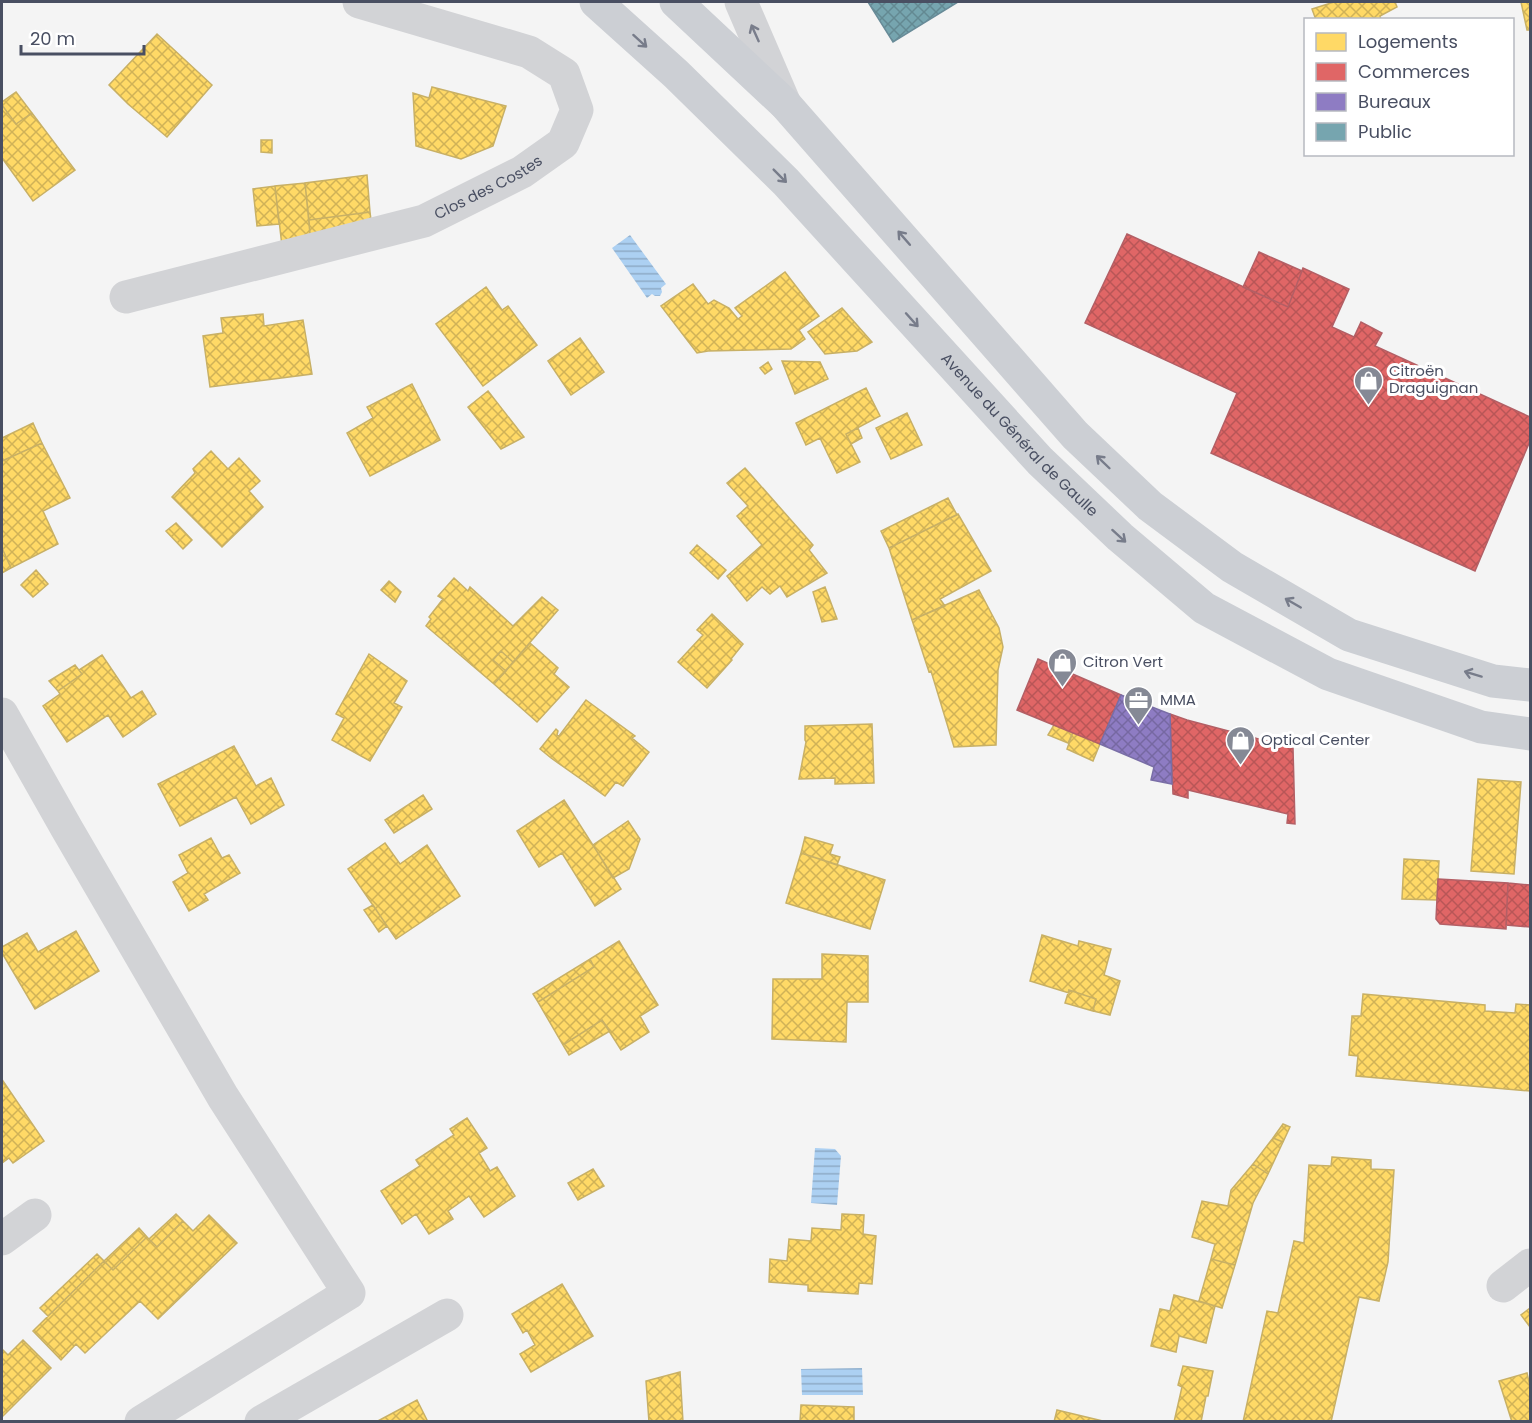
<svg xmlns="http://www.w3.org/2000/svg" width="1532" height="1423" viewBox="0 0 1532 1423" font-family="Poppins,sans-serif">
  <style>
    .water { fill: url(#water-rules) }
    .homes { fill: url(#homes-cross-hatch); stroke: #c8b065; stroke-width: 1.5 }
    .shops { fill: url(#shops-cross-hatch); stroke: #b35f65; stroke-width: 1.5 }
    .offices { fill: url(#offices-cross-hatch); stroke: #796ea6; stroke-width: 1.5 }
    .public { fill: url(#public-cross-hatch); stroke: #688b98; stroke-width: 1.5 }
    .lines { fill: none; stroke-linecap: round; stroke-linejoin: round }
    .minor { stroke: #d2d3d6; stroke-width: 33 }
    .primary { stroke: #cccfd4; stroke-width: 33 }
    .oneway { stroke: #797d8b }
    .oneway2 { stroke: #777c8a }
    .labels { text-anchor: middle; stroke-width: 6; stroke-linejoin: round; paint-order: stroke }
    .street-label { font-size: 15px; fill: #494f62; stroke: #fff }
    .poi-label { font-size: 15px; fill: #494f62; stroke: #fff; text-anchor: start }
  </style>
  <defs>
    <pattern id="water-rules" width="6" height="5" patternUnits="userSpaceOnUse" patternTransform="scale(1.5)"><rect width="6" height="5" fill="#acd0f2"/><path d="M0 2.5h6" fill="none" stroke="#8eabc7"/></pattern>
    <pattern id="homes-cross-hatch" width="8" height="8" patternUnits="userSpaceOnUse" patternTransform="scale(1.5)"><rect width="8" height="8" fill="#ffd966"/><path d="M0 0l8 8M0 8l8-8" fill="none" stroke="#d0b257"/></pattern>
    <pattern id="shops-cross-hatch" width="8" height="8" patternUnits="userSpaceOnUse" patternTransform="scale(1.5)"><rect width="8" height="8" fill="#e06666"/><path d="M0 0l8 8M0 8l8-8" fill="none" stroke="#b85657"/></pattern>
    <pattern id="offices-cross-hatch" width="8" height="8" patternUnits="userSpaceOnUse" patternTransform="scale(1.5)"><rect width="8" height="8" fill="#8e7cc3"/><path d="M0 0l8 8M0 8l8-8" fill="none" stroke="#7668a2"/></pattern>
    <pattern id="public-cross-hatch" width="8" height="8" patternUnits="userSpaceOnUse" patternTransform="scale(1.5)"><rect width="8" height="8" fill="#76a5af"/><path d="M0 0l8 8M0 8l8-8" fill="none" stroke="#638992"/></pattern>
  </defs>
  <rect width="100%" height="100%" fill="#f4f4f4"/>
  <path class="water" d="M630,235L666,284L661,288L662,292L660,296H655L652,294L647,298L612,248Z
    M815,1148L835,1149L841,1156L837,1205L811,1203Z
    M862,1368L863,1395H802L801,1369Z"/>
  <path class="homes" d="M1334,2H1395L1397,7L1380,16L1381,20H1316L1312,9Z
    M1521,2H1530V30H1527Z
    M157,34L212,85L167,137L128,104L109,85Z
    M432,87L506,106L493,146L461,159L416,146L413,93L429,98Z
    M16,92L32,113L16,124L2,105V102Z
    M2,105L16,124L32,113L75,170L33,201L2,158Z
    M261,140H272V153L261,152Z
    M367,175L370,212L309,220L305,183Z
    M305,183L310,234L282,246L275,186Z
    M275,186L279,224L257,226L253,189Z
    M370,212L372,228L310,234L309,220Z
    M785,272L819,316L799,330L805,339L791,349L708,351L697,353L661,306L693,284L708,304L714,300L729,308L738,319L742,316L735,308Z
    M486,287L502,310L508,306L537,345L483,386L436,324Z
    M842,308L872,342L857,351L825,354L808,332Z
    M263,314L264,326L303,320L312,374L210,387L203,336L223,333L221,318Z
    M580,338L604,372L571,395L548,361Z
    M782,361L820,362L828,379L795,394Z
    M768,362L772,369L765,374L760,368Z
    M412,384L440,440L370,476L347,433L373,418L367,407Z
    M866,388L880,416L846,434L860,462L837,473L820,438L806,445L796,423Z
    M488,391L524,437L501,449L468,407Z
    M907,413L922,445L891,459L876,428Z
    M33,423L42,443L2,461V438Z
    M858,428L862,438L851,444L846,434Z
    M42,443L70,498L43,511L58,544L11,568L2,548V461Z
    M211,451L228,469L239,458L260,481L249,491L263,507L222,547L172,497L195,473L193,469Z
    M745,468L813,545L809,550L827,573L787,597L780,586L770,594L762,587L747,601L727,576L762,545L737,516L748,506L727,483Z
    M948,498L957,515L889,548L881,531Z
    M958,514L991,571L940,599L945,606L912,620L889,548Z
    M176,523L192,540L183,549L166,531Z
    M697,545L726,570L718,579L690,553Z
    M2,548L11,568L2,573Z
    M36,570L48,584L33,597L21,585Z
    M454,578L468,591L470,587L513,626L542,597L558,610L513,662L501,651L493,660L506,671L494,684L426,626L431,619L429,617L443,599L438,596Z
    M389,581L401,592L395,602L381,590Z
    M825,587L837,619L822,622L813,592Z
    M979,590L999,628L1003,647L998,670L996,745L954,747L931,671L929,672L912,620Z
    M712,614L743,644L731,659L732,660L707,688L678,662L703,635L697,630Z
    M530,643L558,668L554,674L569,687L537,722L494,684Z
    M501,651L513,662L506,671L493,660Z
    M369,654L407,681L394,703L402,707L370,761L332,740L344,718L336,714Z
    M102,655L131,698L142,691L156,714L123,737L108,715L67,742L43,706L60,694L58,691L82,674L79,670Z
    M75,665L82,674L58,691L49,681Z
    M586,700L635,736L632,738L649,752L623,786L616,782L605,796L551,758L540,749L556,729L558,731L557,735L559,736Z
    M872,724L874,783L835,784V778L799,779L806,742L805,740V726Z
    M1054,725L1073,732L1068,743L1048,735Z
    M1073,732L1100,744L1093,761L1067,749Z
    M234,746L256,786L271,778L284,805L251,824L236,797L180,826L158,784Z
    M1478,779L1521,782L1514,874L1471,871Z
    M423,795L432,809L394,833L385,820Z
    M564,800L621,889L595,906L562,853L539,867L517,831Z
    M628,821L640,839L629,869L613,878L593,845Z
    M805,837L833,845L830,854L840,857L837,865L801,853Z
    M211,838L222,858L229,855L240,873L204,894L208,900L189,911L173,882L188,873L179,855Z
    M385,843L400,864L427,845L460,896L396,939L348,869Z
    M801,853L885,880L870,929L786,903Z
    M1404,859L1439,861L1437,900L1402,899Z
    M373,905L387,926L379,932L364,910Z
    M76,931L99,971L35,1009L2,953V947L27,933L38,952Z
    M1042,935L1078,946L1079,941L1111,949L1104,975L1120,981L1110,1015L1093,1011L1096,999L1069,990V993L1030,981Z
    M619,941L658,1005L640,1016L649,1032L621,1050L602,1020L563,1045L538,1002L594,967L590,959Z
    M822,954L868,956V1002H847L846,1042L772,1039L773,979H822Z
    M590,959L594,967L538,1002L533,994Z
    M1069,990L1096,999L1093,1011L1065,1003Z
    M1363,994L1485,1005V1011L1515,1013L1516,1004L1530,1005V1091L1356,1076L1358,1056L1349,1055L1352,1016H1361Z
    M602,1020L610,1031L569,1055L563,1045Z
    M3,1081L44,1141L13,1163L9,1158L2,1163V1082Z
    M467,1118L487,1148L479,1153L490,1171L497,1167L515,1196L484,1217L469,1196L448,1211L453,1219L429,1234L416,1214L402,1224L381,1191L420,1166L416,1160L454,1135L450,1129Z
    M1283,1124L1290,1127L1283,1142L1273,1138Z
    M1273,1138L1283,1142L1268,1174L1253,1164Z
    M1332,1157L1371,1160V1169L1394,1170L1388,1262L1379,1301L1359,1297L1331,1422H1243L1267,1311L1278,1313L1294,1241L1304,1243L1309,1165L1331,1166Z
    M1253,1164L1268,1174L1253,1203L1235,1265L1211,1259L1215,1244L1192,1237L1202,1201L1228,1206L1231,1190Z
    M593,1169L604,1186L578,1200L568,1183Z
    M176,1214L183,1221L157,1247L149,1239Z
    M842,1214L864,1215L863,1234L876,1236L872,1284L859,1283L858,1294L808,1291V1285L769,1282L770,1259L787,1261L789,1239L811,1241L812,1228L841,1230Z
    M209,1215L237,1243L158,1319L140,1301L85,1353L76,1344L61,1360L33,1331L104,1261L113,1270L147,1237L157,1247L183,1221L193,1231Z
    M139,1228L147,1237L113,1270L104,1261Z
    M97,1254L104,1261L48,1316L40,1308Z
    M1211,1259L1235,1265L1222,1308L1199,1301Z
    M562,1284L593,1336L531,1372L520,1354L535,1345L527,1330L523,1333L512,1314Z
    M1174,1295L1215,1306L1206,1343L1179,1336L1176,1352L1151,1346L1160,1309L1170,1311Z
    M1530,1308V1327L1521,1315Z
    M23,1340L51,1368L2,1417V1349L8,1355Z
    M1183,1366L1213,1371L1208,1396H1206L1201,1422H1174L1182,1387L1178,1385Z
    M680,1372L683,1422H649L646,1381Z
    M1527,1373L1530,1386V1422H1512L1499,1381Z
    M417,1400L428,1422H376Z
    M801,1405L854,1407V1422H800Z
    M1057,1410L1107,1422H1054Z"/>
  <path class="shops" d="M1127,234L1288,307L1303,268L1349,289L1332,327L1354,337L1361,322L1382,333L1375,346L1530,417V441L1475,571L1211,453L1237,393L1085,323Z
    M1259,252L1302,271L1288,307L1243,287Z
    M1038,659L1121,695L1100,744L1017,710Z
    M1170,714L1187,720L1293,748L1295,824L1287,823L1288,814L1188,790V798L1173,794Z
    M1438,879L1508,883L1506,929L1440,924L1436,919Z
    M1508,883L1530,885V927L1506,925Z"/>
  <path class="offices" d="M1121,695L1170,714L1172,784L1151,780L1154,767L1100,744Z"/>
  <path class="public" d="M868,2H958L893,42Z"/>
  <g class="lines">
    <g class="minor">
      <path d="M741,2L785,104"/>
      <path id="s1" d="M126,297L424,221L522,172L563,143L577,110L564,74L529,52L359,2"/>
      <path d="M2,714L67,829L223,1097L349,1293L141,1422"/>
      <path d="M2,1239L35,1215"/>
      <path d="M1503,1286L1530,1265"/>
      <path d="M261,1422L447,1315"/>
    </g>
    <g class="primary">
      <path id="s2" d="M596,2L676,74L786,182L1040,461L1120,537L1204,608L1328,674L1481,727L1530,734"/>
      <path d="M676,2L785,104L1075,435L1150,506L1232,567L1349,635L1493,681L1530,685"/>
    </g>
  </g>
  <defs><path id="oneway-shaft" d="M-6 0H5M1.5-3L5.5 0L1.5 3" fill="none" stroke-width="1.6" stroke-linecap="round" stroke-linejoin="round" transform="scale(1.5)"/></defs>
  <use class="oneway" href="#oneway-shaft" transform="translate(755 33) rotate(-114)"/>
  <g class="oneway2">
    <use href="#oneway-shaft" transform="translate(640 41) rotate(42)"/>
    <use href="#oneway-shaft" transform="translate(780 176) rotate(45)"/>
    <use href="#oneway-shaft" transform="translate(904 238) rotate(-131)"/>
    <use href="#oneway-shaft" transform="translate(912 320) rotate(48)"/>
    <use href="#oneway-shaft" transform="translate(1103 462) rotate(-136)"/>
    <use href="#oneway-shaft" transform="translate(1119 536) rotate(42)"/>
    <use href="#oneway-shaft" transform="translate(1293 603) rotate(-150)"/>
    <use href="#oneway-shaft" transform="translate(1473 674) rotate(-163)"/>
  </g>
  <defs>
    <symbol id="shop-pin" viewBox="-11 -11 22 30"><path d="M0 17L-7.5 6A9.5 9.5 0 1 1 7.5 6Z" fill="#858995" stroke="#fff"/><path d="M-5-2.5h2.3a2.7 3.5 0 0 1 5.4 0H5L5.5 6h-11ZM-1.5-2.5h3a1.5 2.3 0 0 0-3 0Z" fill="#fff"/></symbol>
    <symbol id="office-pin" viewBox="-11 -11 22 30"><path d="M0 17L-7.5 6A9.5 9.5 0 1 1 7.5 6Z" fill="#858995" stroke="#fff"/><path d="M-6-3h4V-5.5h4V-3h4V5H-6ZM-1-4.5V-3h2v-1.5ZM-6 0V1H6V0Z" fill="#fff"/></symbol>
  </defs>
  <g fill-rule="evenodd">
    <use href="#shop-pin" x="1352" y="364" width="33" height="45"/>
    <use href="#shop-pin" x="1046" y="646" width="33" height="45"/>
    <use href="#office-pin" x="1122" y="684" width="33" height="45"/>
    <use href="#shop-pin" x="1224" y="724" width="33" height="45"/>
  </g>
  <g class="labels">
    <g class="street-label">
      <text dy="5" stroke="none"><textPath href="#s1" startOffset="380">Clos des Costes</textPath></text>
      <text dy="5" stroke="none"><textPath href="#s2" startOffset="606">Avenue du Général de Gaulle</textPath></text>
    </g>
    <g class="poi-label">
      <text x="1389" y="376">Citroën<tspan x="1389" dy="17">Draguignan</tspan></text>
      <text x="1083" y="667">Citron Vert</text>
      <text x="1160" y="705">MMA</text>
      <text x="1261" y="745">Optical Center</text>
    </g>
  </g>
  <rect width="1532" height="1423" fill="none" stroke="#494f62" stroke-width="6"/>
  <rect x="1304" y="18" width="210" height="138" fill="#ffffff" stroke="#b6b9c0" stroke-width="1.5"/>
  <rect x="1316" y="33" width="30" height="18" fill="#ffd966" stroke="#b6b9c0" stroke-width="1.5"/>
  <text x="1358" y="48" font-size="18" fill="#494f62">Logements</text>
  <rect x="1316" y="63" width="30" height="18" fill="#e06666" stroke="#b6b9c0" stroke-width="1.5"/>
  <text x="1358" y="78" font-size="18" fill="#494f62">Commerces</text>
  <rect x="1316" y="93" width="30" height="18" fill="#8e7cc3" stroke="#b6b9c0" stroke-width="1.5"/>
  <text x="1358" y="108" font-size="18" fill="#494f62">Bureaux</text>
  <rect x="1316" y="123" width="30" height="18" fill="#76a5af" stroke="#b6b9c0" stroke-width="1.5"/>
  <text x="1358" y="138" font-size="18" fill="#494f62">Public</text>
  <path d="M21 45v9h123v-9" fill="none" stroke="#494f62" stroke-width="3"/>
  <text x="30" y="45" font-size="18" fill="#494f62" stroke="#ffffff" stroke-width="4.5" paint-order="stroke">20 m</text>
</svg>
